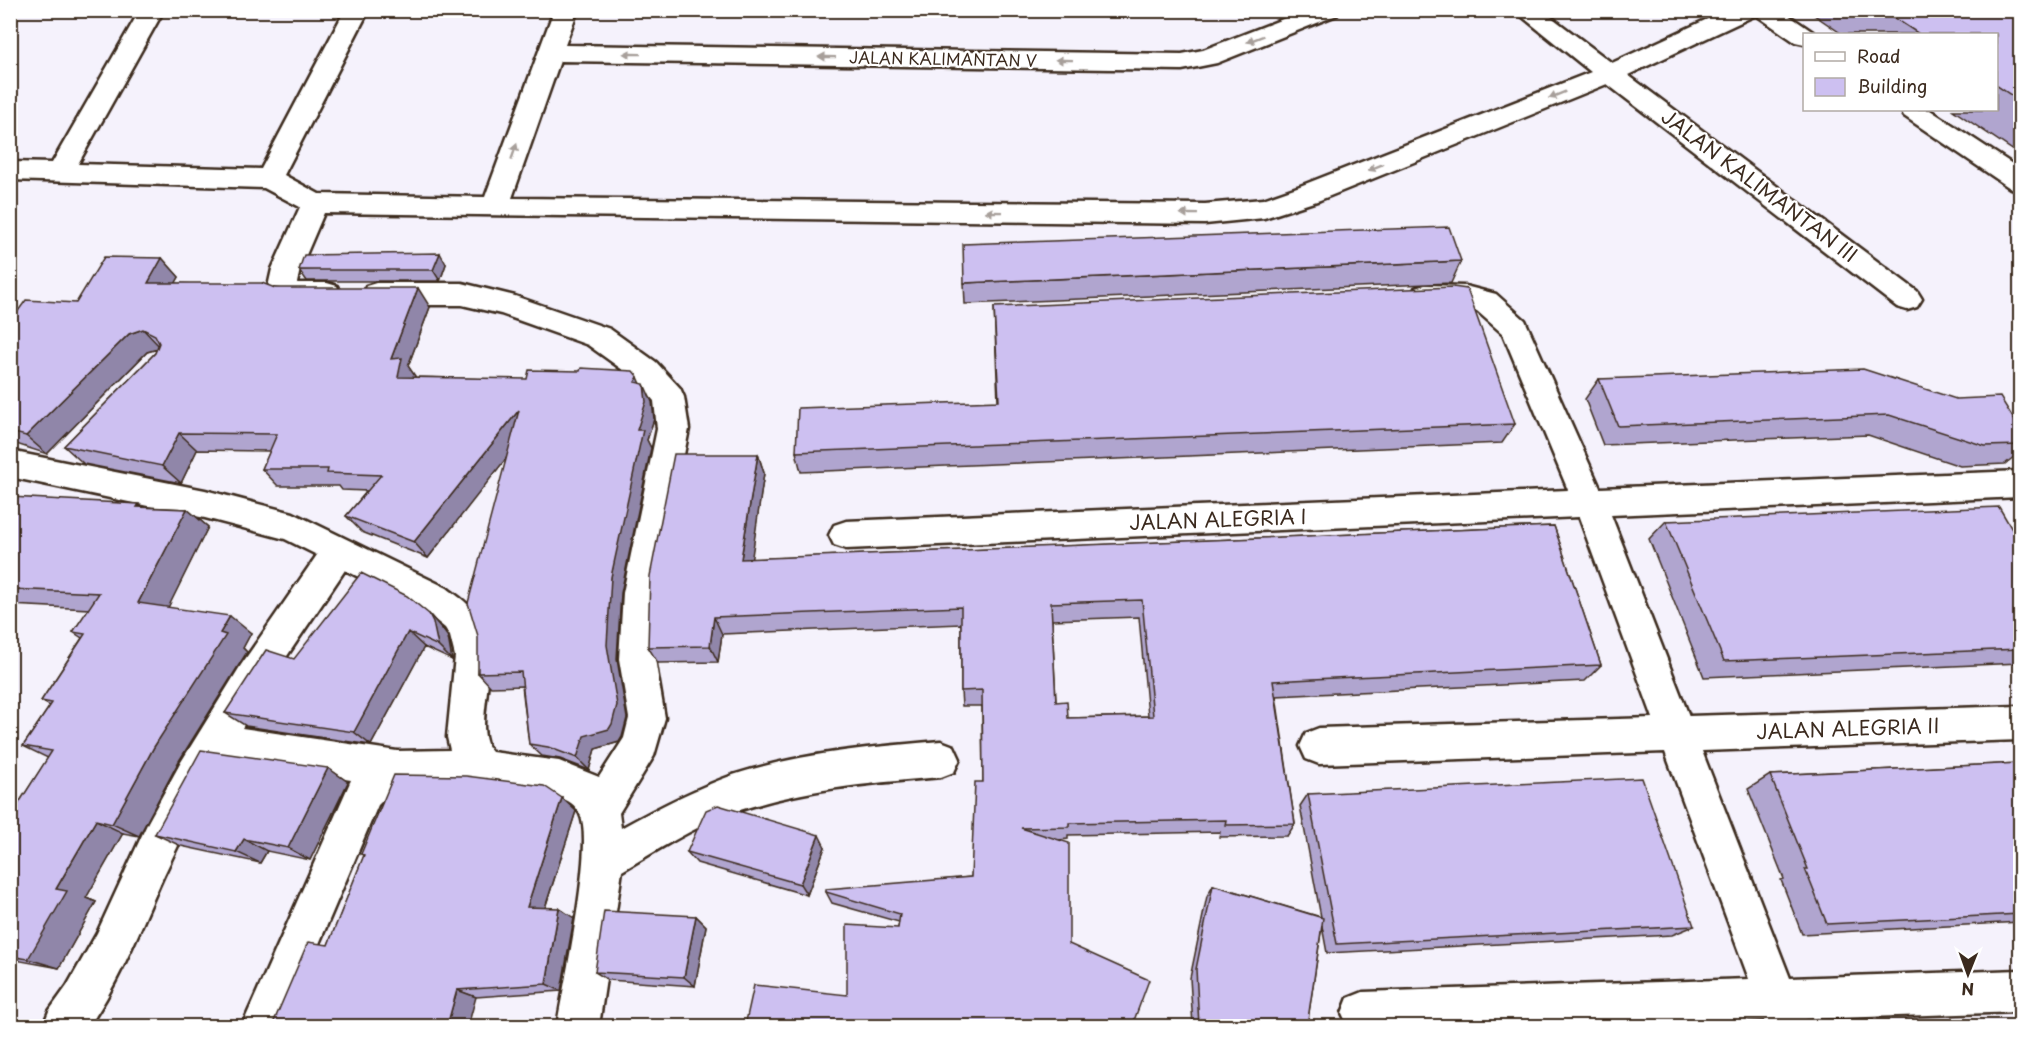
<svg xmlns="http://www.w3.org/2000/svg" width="2031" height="1037" viewBox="0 0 2031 1037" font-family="'Playpen Sans',sans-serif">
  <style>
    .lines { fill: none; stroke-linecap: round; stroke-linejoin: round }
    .minor-casing { stroke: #3b2a1e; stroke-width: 5 }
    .minor { fill: #fff; fill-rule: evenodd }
    .wall { fill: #b0a5cf; stroke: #3b2a1e; stroke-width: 1.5; fill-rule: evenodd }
    .shaded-wall { fill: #9086a9; stroke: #3b2a1e; stroke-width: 1.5 }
    .building { fill: #cdc0f1; stroke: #3b2a1e; stroke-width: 1.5; fill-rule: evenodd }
    .oneway { fill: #a79f9a }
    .labels { text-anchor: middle; stroke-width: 4.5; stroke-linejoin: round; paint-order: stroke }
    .far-street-label { font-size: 16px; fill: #3b2a1e; stroke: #fff }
    .street-label { font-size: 20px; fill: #3b2a1e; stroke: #fff }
  </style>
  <rect width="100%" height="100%" fill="#f5f2fc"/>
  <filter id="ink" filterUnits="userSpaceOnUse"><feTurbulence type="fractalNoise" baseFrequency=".0167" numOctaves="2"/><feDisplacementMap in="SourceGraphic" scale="12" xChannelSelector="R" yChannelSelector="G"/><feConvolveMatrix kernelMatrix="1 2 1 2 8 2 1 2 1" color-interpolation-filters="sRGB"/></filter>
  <g filter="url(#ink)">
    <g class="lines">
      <defs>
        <path id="minor" d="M140,10H164L78,164L261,169L345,10H369L284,175L319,194L485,197L554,10H578L565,45L1182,54L1203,50L1306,10H1341L1337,15L1217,63L1182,70L560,61L512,198L1205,204L1263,199L1300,186L1591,72L1514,10H1542L1612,63L1727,10H1781L1813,32L1814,34H1804V44L1795,42L1756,15L1628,75L1917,291L1922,299L1917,307L1907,310L1897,307L1607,84L1320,200L1264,218L1205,224L324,213L300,269L297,283H327L337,286L341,294L337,302C314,309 281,310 268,287L272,269L300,207L264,188L10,180V162L52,163Z
          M1901,110H1930L2020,169V190L2010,188L1904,116Z
          M376,283H462L515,296L610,329L656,362L680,388L684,397L689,429L657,593L655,659L665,718L654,756L619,813L621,828C657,808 694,789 733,775C800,753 871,747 941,741L954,746L960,759L954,772L941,777C871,783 799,789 732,813C693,827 658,850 622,871L599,1026H557C563,988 595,842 580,814C575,804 569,801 559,797L482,787H401L390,793L378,805L284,1026H242L351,780L223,761C202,798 182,836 164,875C141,926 121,980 89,1026H43L49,1011L67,986L97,933L148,822L181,762L241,665L317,555L285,539L205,518L10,477V451L205,490L293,513L447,588C454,594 463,599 469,606C513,652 467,723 492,752L559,761L599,777L624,738L629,718L619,659L623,593L657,429L654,401L634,378L588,345L501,314L462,305H376L366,302L362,294L366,286ZM345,570L423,610L445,628L450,636L455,656L447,737L450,750L397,751L242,728L287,656Z
          M1425,285L1465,286L1496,294L1525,320L1600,488L2020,471V497L1611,515L1689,716L2020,706V740L1702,751L1790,978L2020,970V1012L1805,1019L1808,1026H1766L1764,1020L1585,1026H1348L1342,1013L1348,998L1363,992L1749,979L1665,752L1319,764L1306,759L1300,746L1306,733L1319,728L1653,718L1579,517L846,549L834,545L829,535L834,525L846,521L1568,490L1503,334L1477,311L1465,308L1425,307L1415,304L1411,296L1415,288Z"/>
      </defs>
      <use href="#minor" class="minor-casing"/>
      <use href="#minor" class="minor"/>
    </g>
    <path class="wall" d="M1807,10H2020V155L1953,110H1996V34H1842Z
      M162,258L179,277L175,283L275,288L430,307L408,366L415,377L640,383L652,402L654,419L647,440L651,448L621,593L617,659L627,718L622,737L619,742L595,749L589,770L560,759L542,756L529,744L522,686L491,687L478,673L506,457L428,558L362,532L346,516L367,491L342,490L339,486H278L262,469L270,451L197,450L181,483L84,464L64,446L155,353L157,349L147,352L47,454L10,442V322L76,303Z
      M1461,261L1451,283L965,304L964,283Z
      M446,264L440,281H307L299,270Z
      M994,307L1515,424L1502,443L801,472L796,452L998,401Z
      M1599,379L2020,429V452L2005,464L1960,466L1868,435L1603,445L1585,399Z
      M758,454L764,473L751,559L1554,526L1601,665L1585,681L1276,696L1295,824L1287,836L1219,837L1220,832L1068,835V839L1059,840L847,995L898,928L899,922L832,903L826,892L971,877L983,782L982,706H962L961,691V624L722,634L718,662L658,663L648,647ZM1139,617L1148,716L1068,718L1056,702L1052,620Z
      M10,497L144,507L187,509L208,527L168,607L251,633L243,648L247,652L179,761L139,836L123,833L86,898L96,902L59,968L10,959V817L48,758L23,746L50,706L41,701L82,638L73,632L89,609L10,605Z
      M1666,521L2020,543V663L1704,677L1649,539Z
      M429,614L443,630L448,637L452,660L424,647L371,745L246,726L225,713L294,659Z
      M2020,763V922L1802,934L1781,880L1784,879L1748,789L1770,775Z
      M328,768L348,782L310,860L267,851L260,863L181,846L155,834Z
      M1308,794L1694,926L1672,935L1327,953L1322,926L1307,1026H1193L1190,978L1207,896L1213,885L1321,917L1300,806Z
      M562,798L576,811L545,908L574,918L561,991L476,997L328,945L364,856L361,854Z
      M825,847L807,895L697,863L687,852Z
      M696,916L706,926L695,986L608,980L595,972Z"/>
    <path class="shaded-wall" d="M440,253L446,264L440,281L433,270Z
      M162,258L179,277L165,302L148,283Z
      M418,288L430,307L408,366L415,376L411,395L398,377L391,359Z
      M143,329L161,348L147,352L47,454L26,436L129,334Z
      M638,377L645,393L644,384L652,402L654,419L647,440L651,448L621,593L617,659L627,718L622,737L619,742L595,749L589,770L577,758L611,577L637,430L635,382Z
      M519,410L530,428L428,558L414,542Z
      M179,433L197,450L181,483L162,466Z
      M758,454L764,473L749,577L741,559Z
      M187,509L208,527L162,620L138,603Z
      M429,614L443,630L448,637L452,660L438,646Z
      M230,616L251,633L243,648L247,652L179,761L139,836L112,824L154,747Z
      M714,617L722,634L718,662L710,646Z
      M408,632L424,647L371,745L354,732Z
      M328,768L348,782L310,860L288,848Z
      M562,798L576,811L542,917L527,907Z
      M96,820L123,833L86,898L96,902L59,968L28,959L56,889Z
      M819,835L825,847L807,895L800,884Z
      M244,839L267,851L260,863L236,852Z
      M559,908L574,918L561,991L546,984Z
      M696,916L706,926L695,986L684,977Z
      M457,990L476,997L468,1026H447Z"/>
    <path class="building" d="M1882,10H2020V101L1996,85V34H1919Z
      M1449,227L1461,261L964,283L963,244Z
      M440,253L433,270H299L304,255Z
      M104,257L162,258L148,283H262L275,288H418L391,359L402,358L398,377L527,379L529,370L580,371L581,368L633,371L638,377L635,382L644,384L646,402L637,430H643L611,577L607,645L617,705L612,724L609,729L584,736L577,758L548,747L529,744L521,672L478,673V636L468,603L519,410L414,542L346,516L381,475L327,473L328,469H262L277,434L179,433L162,466L64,446L155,353L159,343L155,335L143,329L129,334L26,436L10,432V322L26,300L76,303Z
      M1453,287L1467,289L1515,424L796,452L798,408L999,401L994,307Z
      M1863,369L1956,399L2000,397L2020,429V445L1985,446L1889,415L1618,426L1599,379Z
      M674,454H758L741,559L1554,526L1601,665L1273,681L1295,824L1225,825L1226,820L1069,823V827L1021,828L1069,843V944L1149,980L1132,1026H745L754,985L847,995V925L898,928L900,914L826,892V889L971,877L975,782H983L982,690L961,691V607L714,617L710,646L648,647L650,576ZM1142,600L1153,716L1068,718L1067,701L1056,702L1051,603Z
      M10,497L139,504L137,507L187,509L138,603L230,616L220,633L226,635L154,747L112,824L96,820L56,889L67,891L28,959L10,956V817L52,751L23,746L52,703L41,701L85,634L73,632L99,593L10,589Z
      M1999,507L2020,543V649L1724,661L1666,521Z
      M361,573L407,596L429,614L433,622L438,646L408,632L354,732L225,713L266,650L294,659Z
      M201,750L328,768L288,848L244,839L236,852L155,834Z
      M2020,763V914L1827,924L1805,869H1808L1770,775Z
      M394,775L466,776L544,786L562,798L527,907L559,908L546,984L457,990L447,1026H272L308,942L328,945L364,855L361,854Z
      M1642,778L1694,926L1337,944L1308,794Z
      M718,805L819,835L800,884L687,852L706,810Z
      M1213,885L1323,918L1307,1026H1199L1196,969Z
      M604,911L696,916L684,977L595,972Z"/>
    <defs><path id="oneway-solid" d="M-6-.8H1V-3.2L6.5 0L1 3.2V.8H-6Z" transform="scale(1.5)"/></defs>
    <g class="oneway">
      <use href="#oneway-solid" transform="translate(1255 39) rotate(159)"/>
      <use href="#oneway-solid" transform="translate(632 54) rotate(-179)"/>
      <use href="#oneway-solid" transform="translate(827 57) rotate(-179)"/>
      <use href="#oneway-solid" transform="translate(1064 60) rotate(-179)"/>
      <use href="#oneway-solid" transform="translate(1557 95) rotate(158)"/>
      <use href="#oneway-solid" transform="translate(514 152) rotate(-71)"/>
      <use href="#oneway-solid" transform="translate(1376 167) rotate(158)"/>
      <use href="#oneway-solid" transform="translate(994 212) rotate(-179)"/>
      <use href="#oneway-solid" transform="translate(1189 214) rotate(-179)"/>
    </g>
  </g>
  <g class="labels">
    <g class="far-street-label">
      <text transform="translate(943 59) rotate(1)" y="6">JALAN KALIMANTAN V</text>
    </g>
    <g class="street-label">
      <text transform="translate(1759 186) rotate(37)" y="7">JALAN KALIMANTAN III</text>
      <text transform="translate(1218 520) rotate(-2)" y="7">JALAN ALEGRIA I</text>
      <text transform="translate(1848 729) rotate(-2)" y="7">JALAN ALEGRIA II</text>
    </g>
  </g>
  <rect width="2031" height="1037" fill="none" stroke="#fff" stroke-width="36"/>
  <rect x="18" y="18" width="1995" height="1001" fill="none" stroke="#3b2a1e" stroke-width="2" filter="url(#ink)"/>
  <rect x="1803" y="33" width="195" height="78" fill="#ffffff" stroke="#b1aaa5" stroke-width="1.5"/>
  <rect x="1815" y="52" width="30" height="9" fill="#ffffff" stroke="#b1aaa5" stroke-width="1.5"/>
  <text x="1857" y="63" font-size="18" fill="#3b2a1e">Road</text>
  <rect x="1815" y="78" width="30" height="18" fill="#cdc0f1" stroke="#b1aaa5" stroke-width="1.5"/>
  <text x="1857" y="93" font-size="18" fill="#3b2a1e">Building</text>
  <g transform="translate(1968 974) rotate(181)" stroke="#ffffff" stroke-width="4.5" paint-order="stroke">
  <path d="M0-4.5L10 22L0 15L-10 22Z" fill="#3b2a1e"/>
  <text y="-9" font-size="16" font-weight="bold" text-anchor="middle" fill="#3b2a1e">N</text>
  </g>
</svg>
